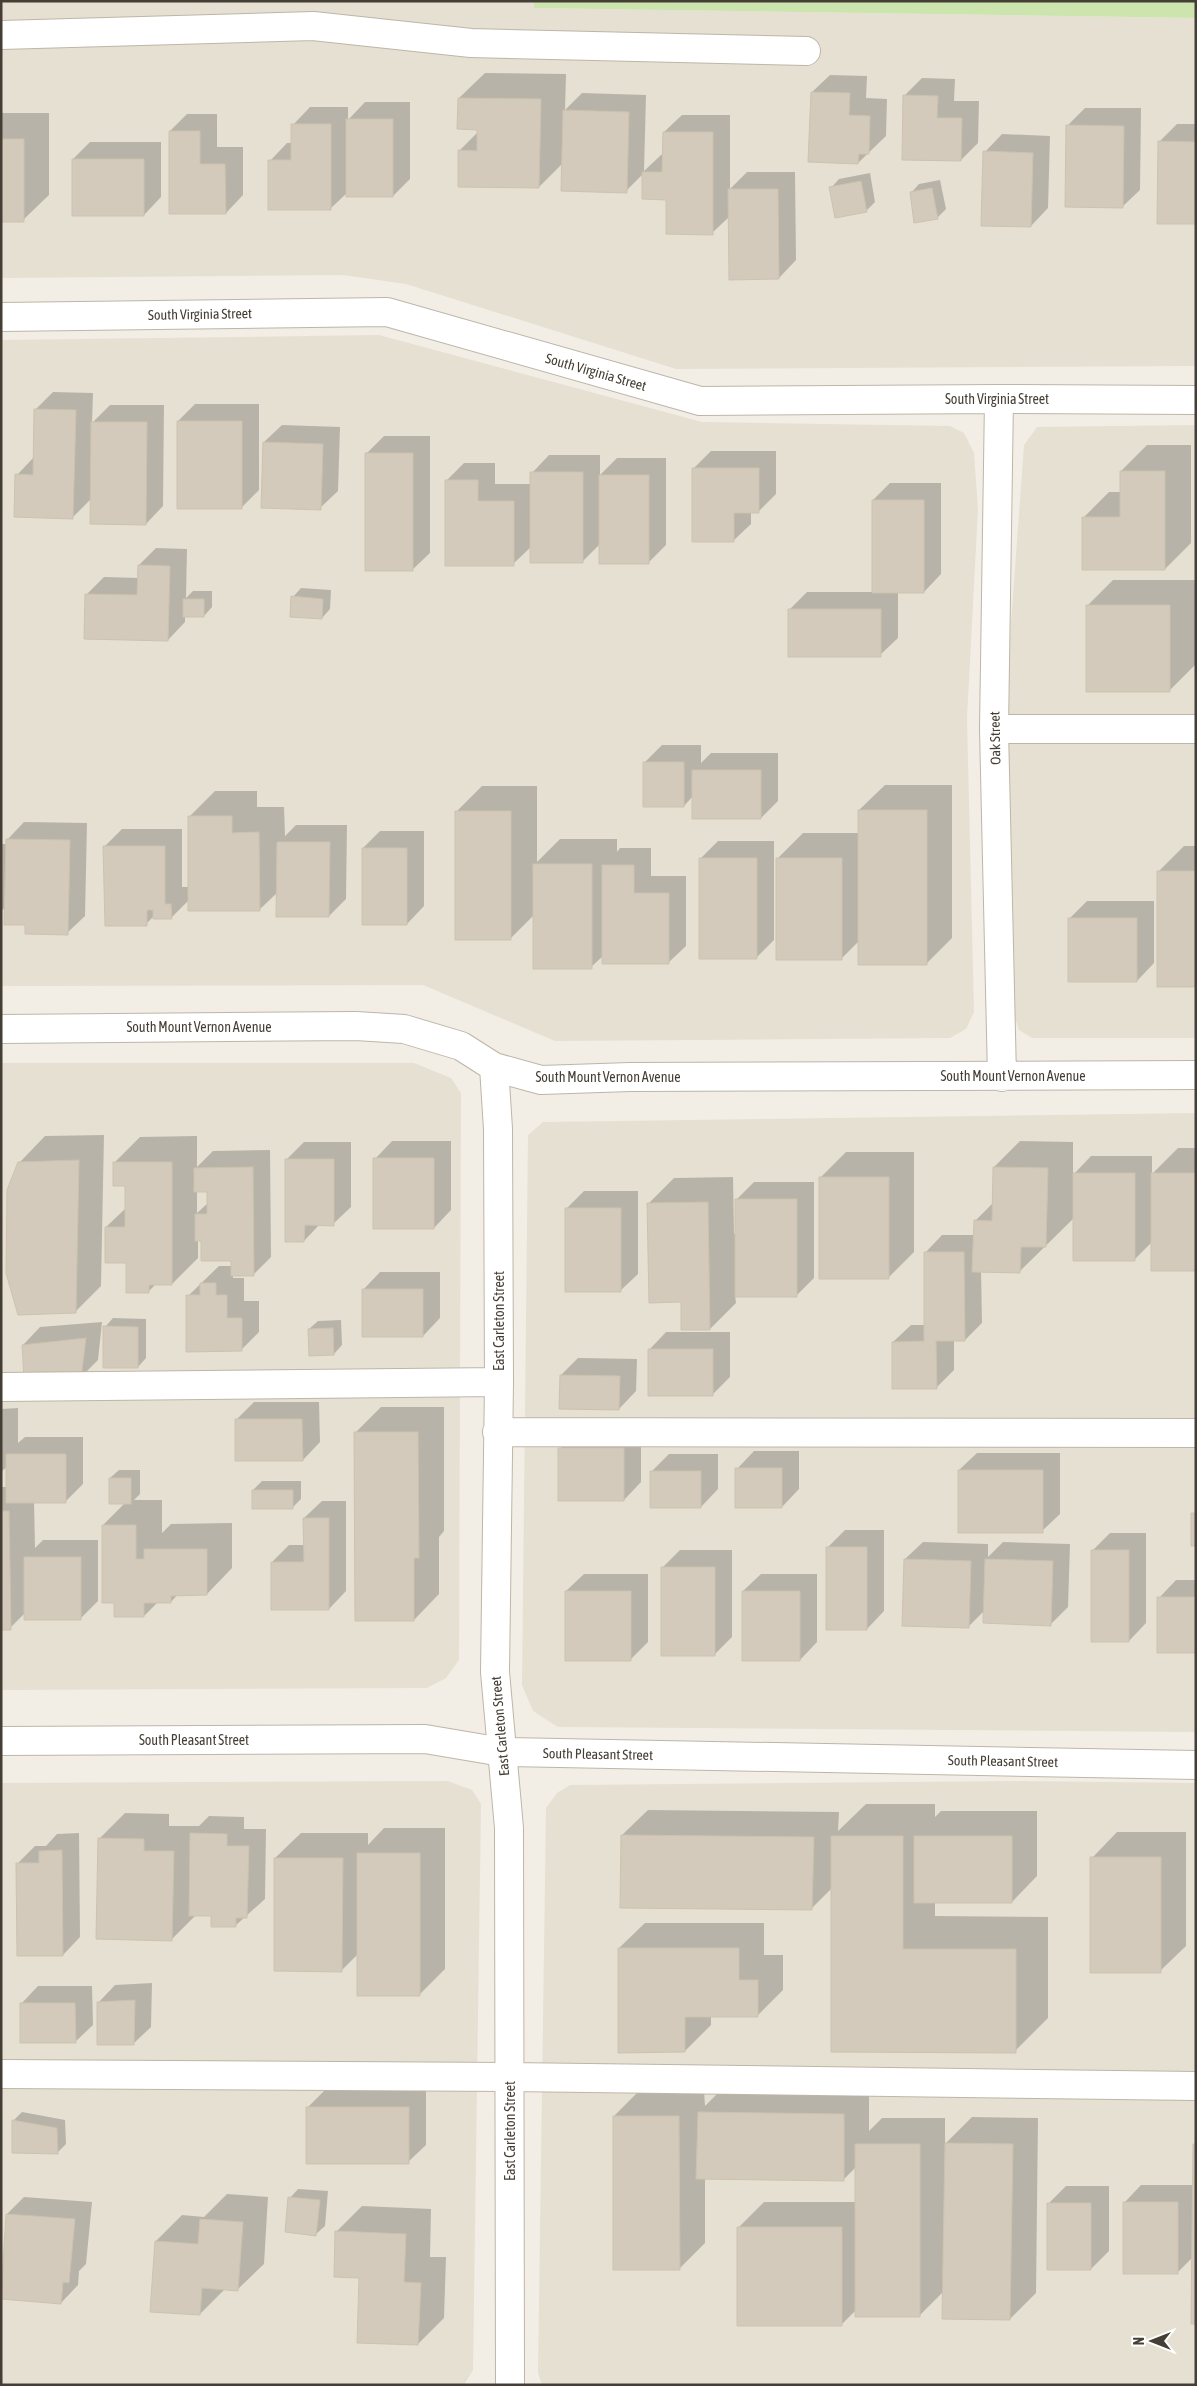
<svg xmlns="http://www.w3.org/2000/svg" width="1197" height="2386" viewBox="0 0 1197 2386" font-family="'Asap Condensed',sans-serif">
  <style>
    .residential { fill: #e6e0d3 }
    .green { fill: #cce5af }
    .shadow { fill: #0003; fill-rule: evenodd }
    .building { fill: #d3cabb; stroke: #cdc2ae }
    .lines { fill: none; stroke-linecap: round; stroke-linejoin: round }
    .minor-casing { stroke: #bdb6a8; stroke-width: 30 }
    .minor { stroke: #fff; stroke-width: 28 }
    .labels { text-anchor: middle; stroke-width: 5; stroke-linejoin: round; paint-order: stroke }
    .street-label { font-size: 14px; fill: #443e35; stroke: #fff }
  </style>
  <rect width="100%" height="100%" fill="#f2eee5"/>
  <path class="residential" d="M1,1H534V8L1196,18V366L676,369L406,284L343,275L1,278Z
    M379,335L702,422L950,426L964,433L974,453L978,509L967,718L974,1012L966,1029L950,1038L555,1041L423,985L1,986V340Z
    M1196,425V1038H1032L1019,1030L1014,1015L1006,691L1024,445L1037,427Z
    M1,1063H414L451,1078L461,1093L459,1660L446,1678L427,1688L1,1690Z
    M1196,1113V1732L558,1727L533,1711L522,1685L528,1135L543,1122Z
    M448,1781L472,1790L481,1804L473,2370L464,2385H1V1783Z
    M1015,1781L1196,1783V2385H542L538,2373L546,1808L557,1793L570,1785Z"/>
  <path class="green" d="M534,1H1196V18L534,8Z"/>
  <path class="shadow" d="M485,73L566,74L565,110L582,93L646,95L644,171L661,155H664V132L682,115H730V189L747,172H795L796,260L779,278L730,216L712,233L667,199L643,174L626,191L563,163L539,187L459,151L478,132V128L459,98Z
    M830,75L867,76L866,98L887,99L886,136L858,163L812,92Z
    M922,78L955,79L954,101H979L978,143L961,160L904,96Z
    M365,102H410V179L393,196L348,192L330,209L270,161L287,143H293V125L310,107H348V120Z
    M1085,108H1141L1140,190L1122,207L1068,125Z
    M1,113H49V195L23,220H1Z
    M187,114H217V147H243V195L226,213L170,131Z
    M1177,124H1196V223L1159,142Z
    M1002,134L1050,136L1048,208L1031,226L985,152Z
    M90,142H161V197L144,215L73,159Z
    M870,173L875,202L866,211L831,188L839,179Z
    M940,180L946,209L937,218L911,193L919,184Z
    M53,392L93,393L92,423L110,405H164L163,506L146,524L91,499L72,518L17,475L34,457L36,409Z
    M195,404H259V490L241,508L178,421Z
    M282,425L340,427L338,491L320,508L264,442Z
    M384,436H430V553L412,570L367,453Z
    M1147,445H1191V543L1165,569L1083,518L1109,492H1121V471Z
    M711,451H776V494L759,511H751V524L733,541L693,469Z
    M549,455H600V475L617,458H666V545L648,563L600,544L582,562L532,546L513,564L447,480L464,463H495V484H532V473Z
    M890,483H941V574L924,592H898V638L880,655L789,610L807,592H873V500Z
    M156,548L187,549L186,598L193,591H212V607L204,616H185V622L168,640L86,595L104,577L139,578V565Z
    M1113,580H1195V665L1169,691L1087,606Z
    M301,588L331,590L330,609L322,618L293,597Z
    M662,745H701V763L711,753H778V801L761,818L693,796L684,806L644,763Z
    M885,785H952V938L926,964L859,941L841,959L777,859L803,833H859V810Z
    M482,786H537V862L560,839H617V852L620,848H651V876H686V946L668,963L603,956L591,967L534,915L511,938L456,812Z
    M215,791H257V807H284L285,836L296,825H347L346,899L329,916L278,892L259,910L189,900L171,918L154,916L146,924L104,847L122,829H182V887H189V817Z
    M24,822L87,823L85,916L67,933L26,924L6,907L1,911V844H7V840Z
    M380,831H424V906L407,924L363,848Z
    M718,841H774V940L756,958L700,859Z
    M1184,846H1196V986L1159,871Z
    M1087,901H1154V963L1137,981L1070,918Z
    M104,1135L101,1286L75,1312L20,1162L45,1136Z
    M197,1136V1167L213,1151L270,1150L271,1257L253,1275H233V1278H244V1301H259V1332L241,1350L188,1296L219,1266H232V1259L202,1240H198V1258L172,1284H156L148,1292L106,1227L127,1207V1185L114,1163L140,1137ZM197,1191H208V1203L197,1213Z
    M392,1141H451V1210L434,1228L375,1159Z
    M1020,1141L1073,1142V1175L1091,1156H1152V1174L1178,1148H1196V1269L1152,1242L1134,1260L1074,1218L1020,1271H981L982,1323L965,1340H954V1370L936,1388L893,1342L911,1325H925V1253L942,1235H975V1221L994,1202V1167Z
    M304,1142H351V1207L333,1224H320L304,1241L287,1159Z
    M846,1152H914V1252L888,1278L820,1178Z
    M733,1177L734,1234H737V1199L754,1182H814V1278L797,1295H735L736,1303L710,1329L682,1301L648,1204L674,1178Z
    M584,1191H638V1274L620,1291L566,1209Z
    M380,1272H440V1318L423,1336L363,1290Z
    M113,1318L146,1319V1358L138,1367L105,1327Z
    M341,1320L342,1345L334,1354L309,1329L318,1321Z
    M102,1322L98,1360L81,1377L23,1345L40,1327Z
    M666,1332H730V1377L713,1394L649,1350Z
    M578,1358L637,1359L636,1391L619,1409L561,1375Z
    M254,1402H319L320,1442L303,1460L237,1419Z
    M381,1407H444V1531L439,1537V1594L414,1620L356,1432Z
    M18,1408V1443L25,1437H83V1484L66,1501H34L35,1548L43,1540H98V1601L80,1619L25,1613L10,1628H1V1487H8V1466L1,1472V1409Z
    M577,1431H641V1482L624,1500L560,1449Z
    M754,1451H799V1489L782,1507L737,1469Z
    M977,1453H1060V1514L1042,1531L959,1470Z
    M669,1454H718V1489L701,1507L651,1472Z
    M119,1470H140V1494L134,1500H162V1533L171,1524L232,1523V1568L207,1594H178L171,1602H158L144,1616L116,1602L103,1525L126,1502L110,1478Z
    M262,1481H301V1499L292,1508L253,1490Z
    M322,1501H346V1591L329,1609L272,1562L289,1545H305L304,1518Z
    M845,1530H884V1611L867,1629L827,1548Z
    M1110,1533H1146V1623L1129,1641L1093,1550Z
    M923,1542L988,1544V1557L1003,1542L1070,1544L1068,1607L1051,1624L984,1611L969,1626L905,1559Z
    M680,1550H732V1637L714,1655L662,1568Z
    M584,1574H648V1642L630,1660L566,1591Z
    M761,1574H817V1642L800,1660L743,1591Z
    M1176,1580H1196V1652L1159,1598Z
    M866,1804H935V1817L941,1811H1037V1876L1012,1902H935V1916L1048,1917V2018L1015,2051L832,1888L812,1908L622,1835L648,1810L839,1812L838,1831Z
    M125,1813L169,1814V1826H199L209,1816L244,1817V1829H266L265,1899L235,1926L213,1915H196L171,1940L100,1838Z
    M384,1828H445V1969L419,1995L359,1953L342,1970L275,1858L301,1833H368V1845Z
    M1117,1832H1186V1946L1160,1971L1092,1858Z
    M79,1833L80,1937L63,1955L17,1864L35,1846H46L57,1834Z
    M645,1923H764V1955H783V1990L758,2015L711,2016V2025L685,2051L619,1948Z
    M152,1983L151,2027L133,2044L98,2003L115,1985Z
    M38,1986H92L93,2025L75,2042L21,2004Z
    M725,2086L869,2088V2131L882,2118H945V2144L972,2117L1038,2118L1036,2293L1010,2319L944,2291L919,2316L856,2310L841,2325L738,2228L764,2202H856V2167L843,2180L705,2178V2243L679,2269L614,2116L640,2090H704L705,2106Z
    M325,2090H426V2145L408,2162L307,2108Z
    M22,2112L65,2120L66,2144L57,2153L14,2120Z
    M1196,2143V2323L1193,2257L1177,2273L1124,2203L1141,2185H1194Z
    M1066,2186H1109V2251L1091,2269L1048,2204Z
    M298,2189L328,2191L325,2226L316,2234L290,2198Z
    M227,2194L268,2197L264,2264L238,2289L226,2288L200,2314L156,2241L182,2215L204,2217Z
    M24,2197L92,2202L86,2264L79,2271L78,2285L61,2303L1,2298L7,2214Z
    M362,2206L431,2209L430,2257H446L444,2318L418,2344L361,2277L336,2232Z"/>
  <path class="building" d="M811,92L850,93L849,115L870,116L869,154H859L858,164L808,162Z
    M903,95L938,96L937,118H962L961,161L902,160Z
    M458,98L541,99L539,188L458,187V150L477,151V130L457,129Z
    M563,110L629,112L627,193L561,191Z
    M346,119H393V197H346Z
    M291,124H331V210H268V160H291Z
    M1066,125L1124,126L1123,208L1065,207Z
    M169,131H200V164H225L226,214H169Z
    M663,132H713V235L666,234V200L642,199V172H662Z
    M1,139H24V222H1Z
    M1158,141L1196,142V224H1157Z
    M983,151L1033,153L1031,227L981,226Z
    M72,159H144V216H72Z
    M861,181L867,212L835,218L829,187Z
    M932,188L938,219L914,223L910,192Z
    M728,189H778L779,279L729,280Z
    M34,409L76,410L73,519L14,517L15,474L33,475Z
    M177,421H242V509H177Z
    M91,422H147L146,525L90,524Z
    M263,442L323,444L321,510L261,508Z
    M365,453H413V571H365Z
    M692,468H759V513H734V542H692Z
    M1120,471H1165V570H1082V517H1120Z
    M530,472H583V563H530Z
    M599,475H649V564H599Z
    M445,480H478V501H514V566H445Z
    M872,500H924V593H872Z
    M138,565L170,566L168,641L84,639L85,594L137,595Z
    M291,596L323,599L322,619L290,617Z
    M183,599H204V617H183Z
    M1086,605H1170V692H1086Z
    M788,609H881V657H788Z
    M643,762H684V807H643Z
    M692,770H761V819H692Z
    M858,810H927V965H858Z
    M455,811H511V940H455Z
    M188,816H232V833L259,832L260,911H188Z
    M6,839L70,840L68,935L25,934V925H4Z
    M277,842H330L329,917H276Z
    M103,846H165V904H171L172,919H153V910H147V926H105Z
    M362,848H407V925H362Z
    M699,858H757V959H699Z
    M776,858H842V960H776Z
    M533,864H592V969H533Z
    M602,865H634V893H669V964H602Z
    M1157,871H1196V987H1157Z
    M1068,918H1137V982H1068Z
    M373,1158H434V1229H373Z
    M285,1159H334V1226L305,1225L304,1242H285Z
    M79,1160L76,1313L18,1315L6,1273L7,1190L18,1162Z
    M113,1162H172V1285H149V1293H126V1263H105V1227H125V1186H113Z
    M253,1167L254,1276H231V1261H201V1241H195V1214H207V1192H194V1168Z
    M993,1167L1048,1168L1046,1247H1021L1020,1273L972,1272L974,1220L992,1221Z
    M1073,1173H1135V1261H1073Z
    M1151,1173H1196V1271H1151Z
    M819,1177H889V1279H819Z
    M735,1199H797V1297H735Z
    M708,1202L710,1330H681V1302L649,1303L647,1203Z
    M565,1208H621V1292H565Z
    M924,1252H964L965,1341H936L937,1389H892V1342L924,1341Z
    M200,1283H216V1295H227V1318H242V1351L186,1352V1295H200Z
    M362,1289H423V1337H362Z
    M103,1326L138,1327V1368H103Z
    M333,1328L334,1355L309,1356L308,1329Z
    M86,1338L81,1378H24L22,1345Z
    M648,1349H713V1396H648Z
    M560,1375L620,1376L619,1410L559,1409Z
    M235,1419H302L303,1461H235Z
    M354,1432H418L419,1558H414V1621H355Z
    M558,1448H624V1501H558Z
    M6,1454H66V1503H6Z
    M735,1468H782V1508H735Z
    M958,1470H1043V1533H958Z
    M650,1471H701V1508H650Z
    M109,1478H131V1504H109Z
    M252,1490H293V1509H252Z
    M1,1511H9L11,1630H1Z
    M1191,1513H1196V1546H1191Z
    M303,1518H329V1610H271V1562H304Z
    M102,1525H136V1559H144V1549H207V1595L171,1596V1603H144V1617H114V1603H102Z
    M826,1547H867V1630H826Z
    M1091,1550H1129V1642H1091Z
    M24,1557H81V1620H24Z
    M904,1559L971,1561L969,1628L902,1626Z
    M985,1559L1053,1561L1051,1626L983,1623Z
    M661,1567H715V1656H661Z
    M565,1591H631V1661H565Z
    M742,1591H800V1661H742Z
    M1157,1597H1196V1653H1157Z
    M190,1833L227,1834V1846H249L247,1918H236V1927H211V1916H189Z
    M621,1835L814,1837L812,1910L620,1908Z
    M831,1836H903V1949H1016V2053L831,2052Z
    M914,1836H1012V1903H914Z
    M98,1838L144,1839V1851H174L172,1941L96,1939Z
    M62,1850L63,1956H17L16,1863H39V1851Z
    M357,1853H420V1996H357Z
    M1090,1857H1161V1973H1090Z
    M274,1858H343L342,1972L274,1971Z
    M618,1948H739V1980H758V2017H685V2052L618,2053Z
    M135,2000L134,2045H97V2002Z
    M20,2003H75L76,2043H20Z
    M306,2107H409V2164H306Z
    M698,2112L844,2114V2181L696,2179Z
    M613,2116H679L680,2270H613Z
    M12,2120L57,2128L58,2154L12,2153Z
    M945,2143L1013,2144L1010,2320L942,2319Z
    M855,2144H920V2317H855Z
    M1193,2144H1196V2324H1191Z
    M288,2197L320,2200L316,2236L285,2232Z
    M1123,2202H1178V2274H1123Z
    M1047,2203H1091V2270H1047Z
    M6,2214L75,2219L69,2283L63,2282L61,2304L1,2299Z
    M200,2219L243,2222L238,2291L202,2288L200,2315L150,2312L155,2241L198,2244Z
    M737,2227H842V2326H737Z
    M335,2231L406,2234L404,2282L421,2283L418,2345L357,2343L359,2278L334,2277Z"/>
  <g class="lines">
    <defs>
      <path id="minor" d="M1,35L313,26L471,43L806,51
        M1,317L387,312L700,401L999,399L1196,400
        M999,399L994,729L1002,1077
        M994,729H1196
        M1,1029L356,1026L404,1029L461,1046L494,1067L541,1080L630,1077L1196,1075
        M494,1067L498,1129L499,1382L495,1672L509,1828L510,2385
        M1,1387L499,1382
        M497,1432L1196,1433
        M1,1741L425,1739L502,1752L1196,1765
        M1,2074L509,2077L1196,2086"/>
    </defs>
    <use href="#minor" class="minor-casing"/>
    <use href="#minor" class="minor"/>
  </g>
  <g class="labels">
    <g class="street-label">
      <text transform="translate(200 314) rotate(-1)" y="5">South Virginia Street</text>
      <text transform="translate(596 372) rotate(16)" y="5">South Virginia Street</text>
      <text x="997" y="404">South Virginia Street</text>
      <text transform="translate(995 738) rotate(-91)" y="5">Oak Street</text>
      <text x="199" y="1032">South Mount Vernon Avenue</text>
      <text x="1013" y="1081">South Mount Vernon Avenue</text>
      <text x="608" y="1082">South Mount Vernon Avenue</text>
      <text transform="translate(499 1321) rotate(-90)" y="5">East Carleton Street</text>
      <text transform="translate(500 1726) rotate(-95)" y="5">East Carleton Street</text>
      <text x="194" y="1745">South Pleasant Street</text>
      <text transform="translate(598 1754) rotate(1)" y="5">South Pleasant Street</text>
      <text transform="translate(1003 1761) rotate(1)" y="5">South Pleasant Street</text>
      <text transform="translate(510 2131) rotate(-90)" y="5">East Carleton Street</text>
    </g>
  </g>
  <rect width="1197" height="2386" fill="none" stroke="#443e35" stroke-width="5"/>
  <g transform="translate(1152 2341) rotate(270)" stroke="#ffffff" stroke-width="4" paint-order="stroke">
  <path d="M0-4L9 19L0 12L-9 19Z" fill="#443e35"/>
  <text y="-8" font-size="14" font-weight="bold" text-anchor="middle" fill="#443e35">N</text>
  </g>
</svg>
